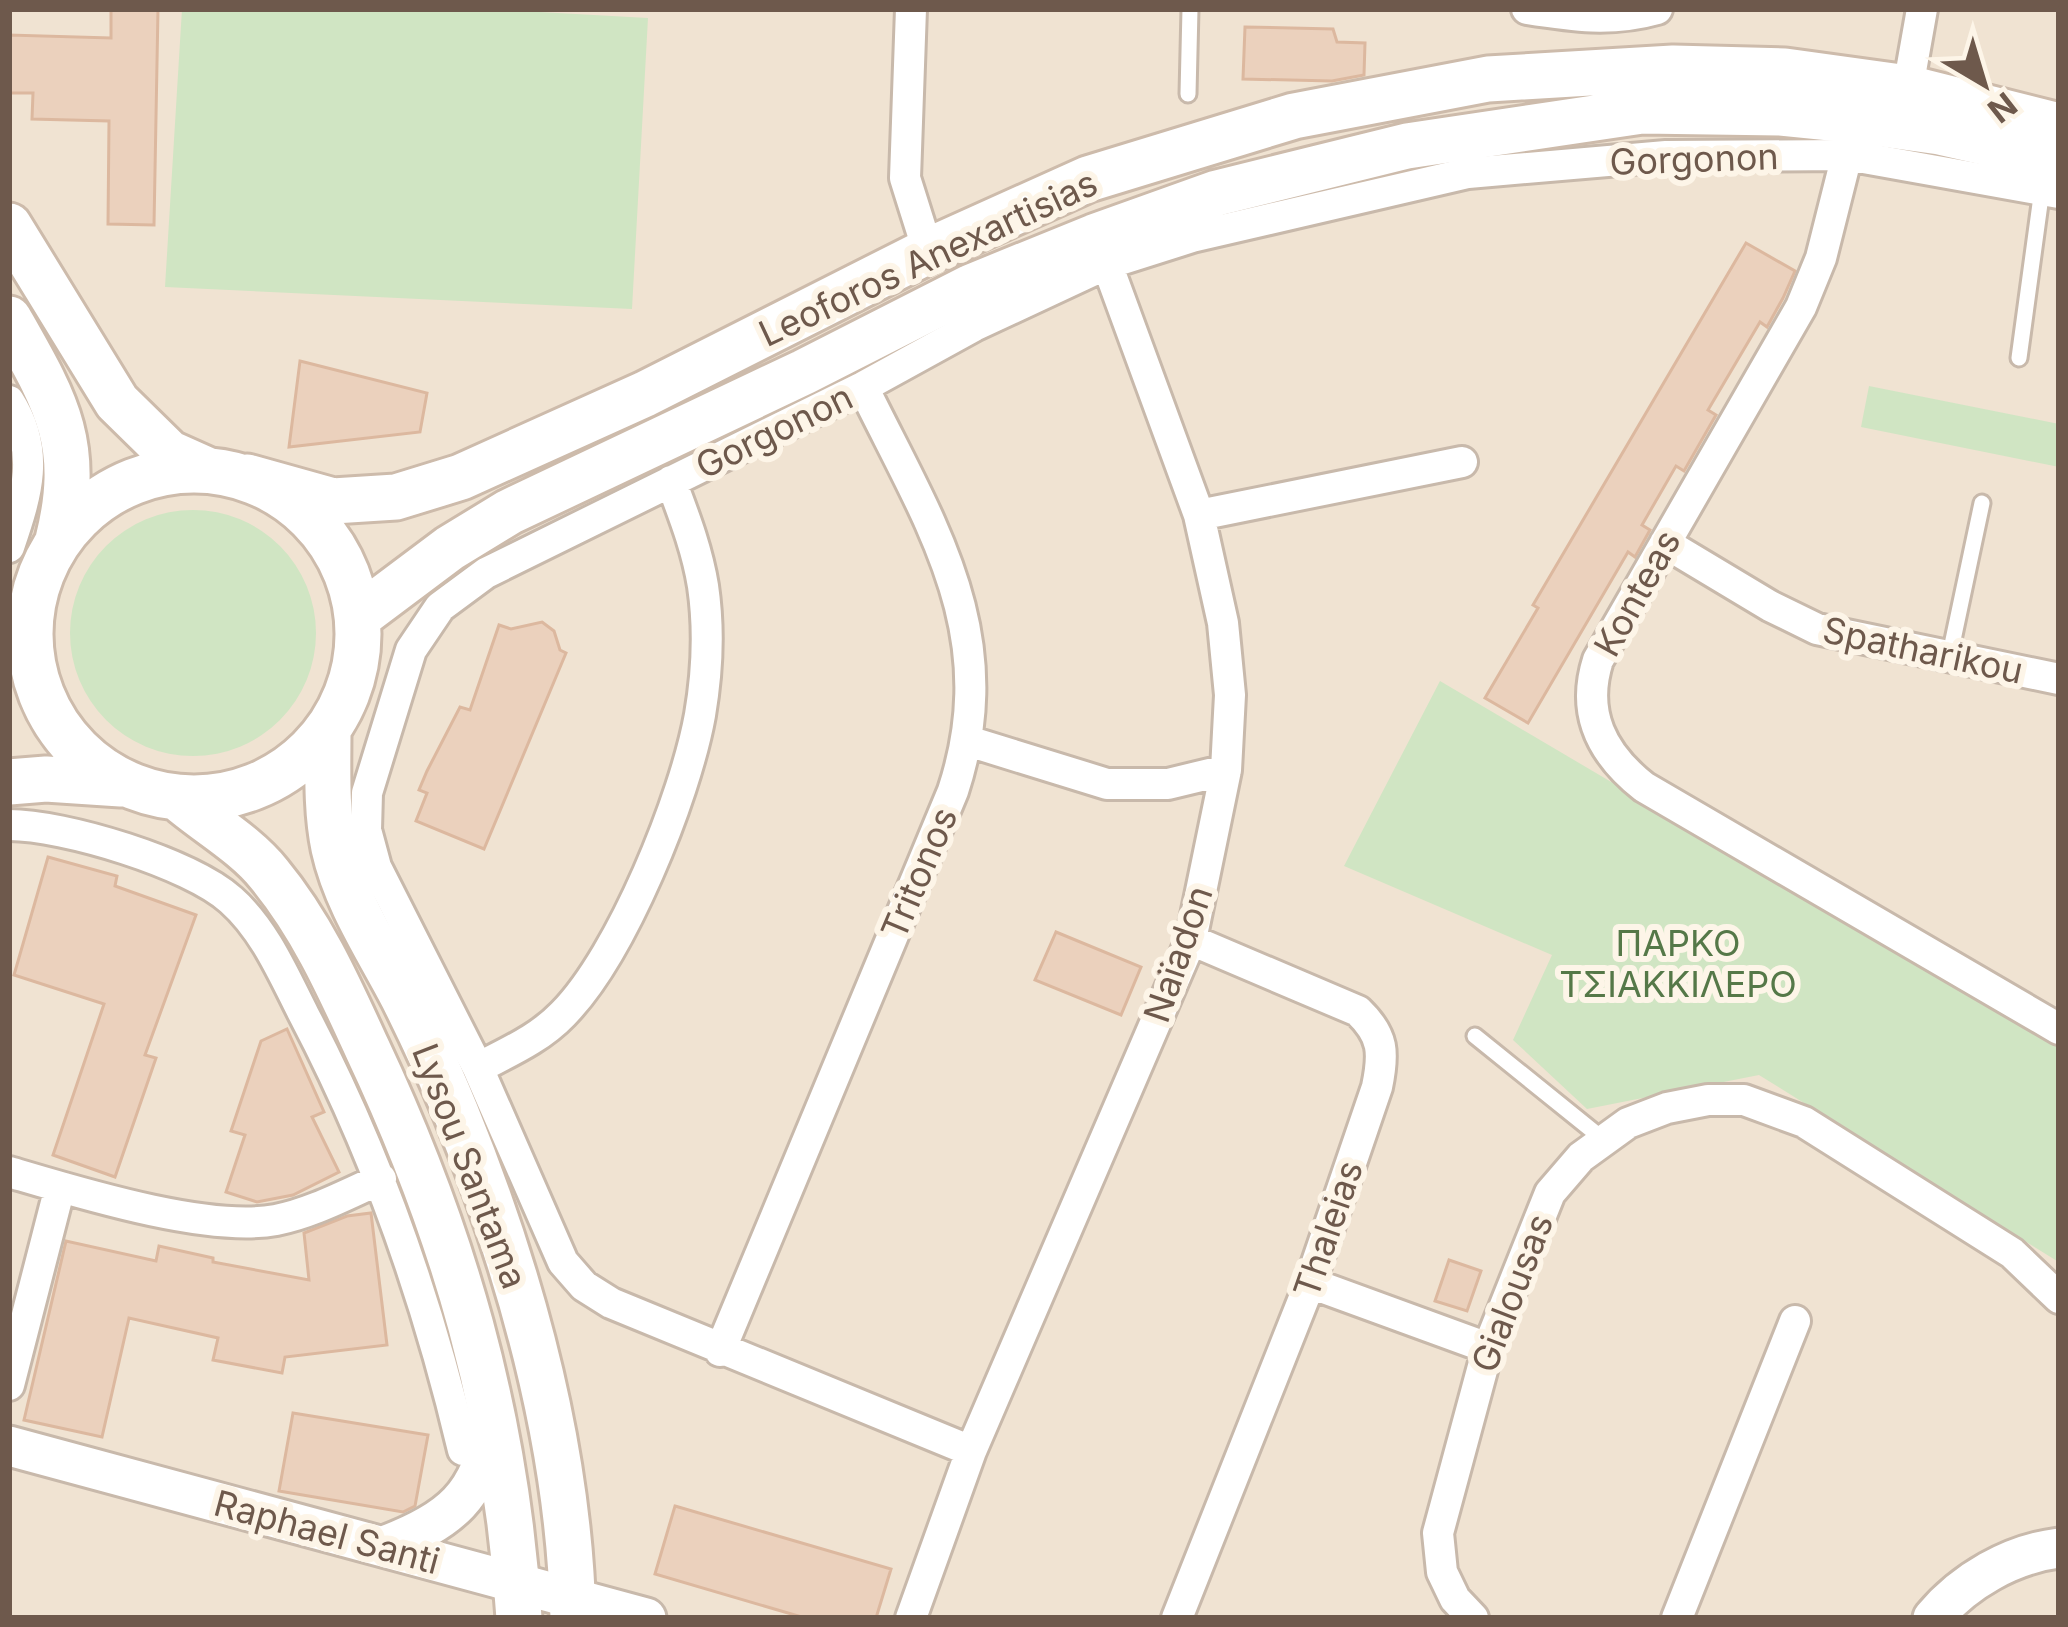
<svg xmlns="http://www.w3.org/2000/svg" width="2068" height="1627" viewBox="0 0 2068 1627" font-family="Inter,sans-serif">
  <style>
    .residential { fill: #f0e3d2 }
    .green { fill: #d0e5c3 }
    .building { fill: #ebd1bd; stroke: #dcb89f; stroke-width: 3 }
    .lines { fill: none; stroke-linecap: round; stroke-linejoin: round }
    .service-casing { stroke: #c8b9ab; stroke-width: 21 }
    .minor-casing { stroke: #c8b9ab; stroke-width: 36 }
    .tertiary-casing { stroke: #c8b9ab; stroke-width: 45 }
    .secondary-casing { stroke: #cdbbab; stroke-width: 51 }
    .service { stroke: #fff; stroke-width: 15 }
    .minor { stroke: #fff; stroke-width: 30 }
    .tertiary { stroke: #fff; stroke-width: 39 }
    .secondary { stroke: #fff; stroke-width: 45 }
    .labels { text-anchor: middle; stroke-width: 12; stroke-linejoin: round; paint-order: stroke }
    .street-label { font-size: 36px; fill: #6e594c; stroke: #fdf5e8 }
    .park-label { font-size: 36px; fill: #557848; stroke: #fdf5e8 }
  </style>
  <rect width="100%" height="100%" fill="#f9f1e2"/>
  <path class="residential" d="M9,9H2059V1618H9Z"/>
  <path class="green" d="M182,9H483L648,18L632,309L165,287Z
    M1869,386L2059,424V467L1861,427Z
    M70 633a123 123 0 1 1 246 0a123 123 0 1 1-246 0Z
    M1440,681L2059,1046L2057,1261L1759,1075L1587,1109L1513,1040L1552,955L1344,866Z"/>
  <path class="building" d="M111,9H158L154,225L108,224L109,121L32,119L33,93H9V35L111,38Z
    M1245,27L1333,29L1337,42L1365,43L1364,75L1332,81L1243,79Z
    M1746,243L1795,271L1783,298L1767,327L1760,322L1708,410L1716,415L1684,471L1676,466L1642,525L1650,530L1635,557L1628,552L1528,723L1485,698L1538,608L1533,605Z
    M300,361L427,393L420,432L289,447Z
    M542,622L554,631L560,650L566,653L484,849L416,821L427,793L419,790L427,771L460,707L470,710L499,625L511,629Z
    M48,857L117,876L115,886L196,915L145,1055L156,1058L115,1177L53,1155L104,1004L14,975Z
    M1056,932L1141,967L1121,1015L1035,980Z
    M287,1029L324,1112L312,1117L339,1172L293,1195L257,1202L226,1192L245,1135L231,1131L261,1041Z
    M371,1213L387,1345L285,1357L282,1373L213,1360L218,1338L129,1318L102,1437L24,1420L66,1241L156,1261L159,1246L213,1258V1262L309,1280L304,1233L347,1216Z
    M1449,1260L1481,1271L1467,1311L1435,1301Z
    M293,1413L428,1435L415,1506L403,1512L279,1491Z
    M675,1506L891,1569L876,1618H805L655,1574Z"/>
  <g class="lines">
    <defs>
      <path id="service" d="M1188,94L1190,9
        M2019,358L2042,189
        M1949,659L1982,503
        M1475,1036L1604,1140"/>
      <path id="minor" d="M911,9L905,178L928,251
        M1527,9C1572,16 1611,22 1657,9
        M1908,88L1922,9
        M1847,155L1821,258L1801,307L1598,660C1581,713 1602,754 1644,787L2059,1029
        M9,401C41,451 27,494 9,547
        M1199,515L1462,462
        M1665,543L1770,606L1817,629L2059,679
        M968,741L1107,784H1168L1226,770
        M9,825C64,825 190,863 231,900C265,930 284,976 304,1015C377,1154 427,1298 463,1450
        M478,1068C508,1052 539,1039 563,1014C622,954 685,798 700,715C707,674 709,627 703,586C697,549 684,516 671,481
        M9,1172C77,1192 208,1233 276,1220C312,1213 347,1194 381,1179
        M1310,1283L1488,1348
        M720,1351L953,791C1005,633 930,524 863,387
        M9,1385L60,1187
        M971,1451L611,1303L584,1286L563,1262L478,1068L376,867L366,830L367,793L411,650L440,607L486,573L863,387L974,326L1107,264L1192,237L1468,173L1666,156L1847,155L2059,193
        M911,1618L971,1451L1191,940L1226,770L1230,695L1223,623L1199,515L1107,264
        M1177,1618L1310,1283L1377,1087C1384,1053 1384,1036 1358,1011L1191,940
        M1473,1618L1455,1599L1442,1572L1438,1533L1488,1348L1550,1193L1581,1157L1628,1123L1667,1108L1708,1100H1744L1804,1122L2012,1253L2059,1298
        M1677,1618L1795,1321"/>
      <path id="tertiary" d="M9,1446L646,1618
        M384,1546C451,1521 480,1496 493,1425
        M1933,1618C1964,1581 2011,1554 2059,1548"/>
      <path id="secondary" d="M9,226L117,402L169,453L207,470
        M9,319C56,402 82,443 58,540
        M30 634a164 164 0 1 1 328 0a164 164 0 1 1-328 0Z
        M247,477L333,501L396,497L461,477L645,394L928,251L1088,179L1294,116L1488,79L1673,68L1785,71L1908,88L2059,126
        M358,617L450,548L509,512L804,372L971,287L1094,237L1217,193L1407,146L1642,111L1781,113L1861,121L1940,132L2059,159
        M328,730C328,769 326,810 334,848C346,902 378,949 403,997C422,1035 440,1074 456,1113C521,1273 569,1445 573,1618
        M9,782L46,779L121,784
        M178,798C207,823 245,844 269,874C312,926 339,987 367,1048C454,1233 506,1413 519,1618"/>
    </defs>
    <use href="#service" class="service-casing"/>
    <use href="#minor" class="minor-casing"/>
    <use href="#tertiary" class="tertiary-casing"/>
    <use href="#secondary" class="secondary-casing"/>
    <use href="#service" class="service"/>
    <use href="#minor" class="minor"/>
    <use href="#tertiary" class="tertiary"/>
    <use href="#secondary" class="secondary"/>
  </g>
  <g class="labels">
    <g class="street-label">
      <text transform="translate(1694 159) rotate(-2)" y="13">Gorgonon</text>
      <text transform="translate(928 258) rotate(-25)" y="13">Leoforos Anexartisias</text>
      <text transform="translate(774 431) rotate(-26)" y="13">Gorgonon</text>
      <text transform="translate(1637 593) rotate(-61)" y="13">Konteas</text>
      <text transform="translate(1923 650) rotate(12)" y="13">Spatharikou</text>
      <text transform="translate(919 873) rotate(-67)" y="13">Tritonos</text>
      <text transform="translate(1178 954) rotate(-71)" y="13">Naïadon</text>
      <text transform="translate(470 1166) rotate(69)" y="13">Lysou Santama</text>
      <text transform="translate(1328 1229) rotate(-71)" y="13">Thaleias</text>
      <text transform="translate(1512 1293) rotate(-69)" y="13">Gialousas</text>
      <text transform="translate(327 1532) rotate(15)" y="13">Raphael Santi</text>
    </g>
    <g class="park-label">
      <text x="1678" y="956">ΠΑΡΚΟ<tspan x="1678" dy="41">ΤΣΙΑΚΚΙΛΕΡΟ</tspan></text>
    </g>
  </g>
  <rect width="2068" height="1627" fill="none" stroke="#6e594c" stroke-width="24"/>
  <g transform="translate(1984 84) rotate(142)" stroke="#fdf5e8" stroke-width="9" paint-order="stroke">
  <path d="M0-9L21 45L0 30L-21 45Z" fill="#6e594c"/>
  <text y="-18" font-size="33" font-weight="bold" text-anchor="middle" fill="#6e594c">N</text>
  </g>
</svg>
